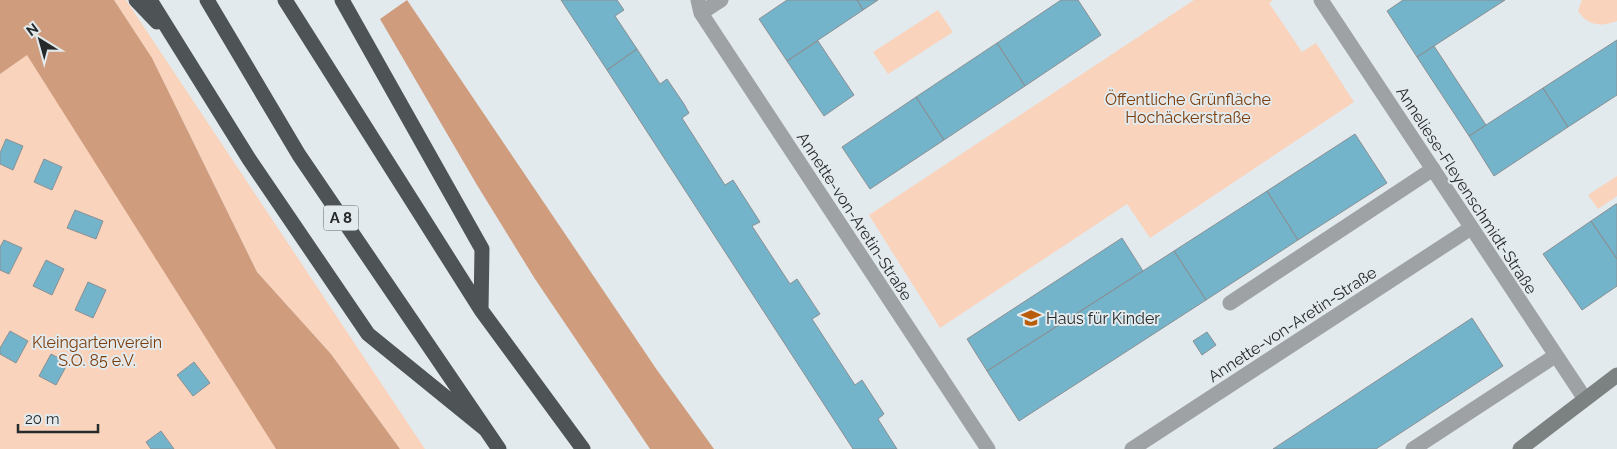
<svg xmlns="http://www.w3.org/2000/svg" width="1617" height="449" viewBox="0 0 1617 449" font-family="Raleway,sans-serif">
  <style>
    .green { fill: #f9d3bc }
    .forest { fill: #cf9c7d }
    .building { fill: #73b4cb; stroke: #8a9093 }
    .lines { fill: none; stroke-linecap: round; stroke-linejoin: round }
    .lane { stroke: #9fa2a4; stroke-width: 15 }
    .street { stroke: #9fa2a4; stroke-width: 15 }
    .secondary { stroke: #7c8182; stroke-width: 15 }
    .highway { stroke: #4e5456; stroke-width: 15 }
    .labels { text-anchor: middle; stroke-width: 4; stroke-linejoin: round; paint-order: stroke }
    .shield { fill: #e3eaed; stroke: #5f6465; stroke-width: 1 }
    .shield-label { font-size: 15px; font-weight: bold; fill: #272a2b }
    .park-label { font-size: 16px; fill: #7c3d0b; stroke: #e3eaed }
    .street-label { font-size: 16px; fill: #272a2b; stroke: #e3eaed }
    .poi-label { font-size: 16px; fill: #272a2b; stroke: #e3eaed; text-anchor: start }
  </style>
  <rect width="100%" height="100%" fill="#e3eaed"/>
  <path class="green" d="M0,0L246,285L398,449H0Z
    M114,0H126L425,449H400L331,354L257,272L152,58Z
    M1194,0H1273L1269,3L1302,52L1316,43L1354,102L1150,238L1127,204L940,328L869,215Z
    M1582,0H1617V21C1601,27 1588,26 1578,11Z
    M938,10L953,32L888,74L873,52Z
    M1617,176V196L1598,209L1588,195Z"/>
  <path class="forest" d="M0,0H114L152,58L257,272L331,354L400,449H276L27,55L0,74Z
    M407,0L657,370L714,449H650L535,279L477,185L380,19Z"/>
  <path class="building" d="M561,0H617L624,10L615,16L637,49L607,70Z
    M787,0H857L863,10L787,61L759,19Z
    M857,0H878L863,10Z
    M1061,0H1078L1101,35L1025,86L997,43Z
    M1403,0H1505L1417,57L1387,11Z
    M1617,40V95L1568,127L1543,88Z
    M818,41L854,95L824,116L787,61Z
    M997,43L1025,86L944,140L916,97Z
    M1434,46L1486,125L1469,136L1417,57Z
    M637,49L660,84L667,79L684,104L689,113L682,118L725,185L733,180L760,222L752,226L790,284L797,279L814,305L820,314L812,319L855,385L862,380L884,414L878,419L897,449H853L607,70Z
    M1543,88L1568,127L1494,176L1469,136Z
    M916,97L944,140L870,189L842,147Z
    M1355,134L1387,183L1298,240L1267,191Z
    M6,139L23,146L13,170L0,164V153Z
    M44,159L62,167L52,190L34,182Z
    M1267,191L1298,240L1206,300L1174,251Z
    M1616,204H1617V259L1591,221Z
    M75,210L103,221L96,239L67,228Z
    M1591,221L1617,259V286L1582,310L1543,254Z
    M1122,238L1143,271L987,371L967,339Z
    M4,240L22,248L9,274L0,270V247Z
    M1174,251L1206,300L1019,421L987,371Z
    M46,260L64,269L52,295L33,286Z
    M88,282L106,290L93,318L75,310Z
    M1472,318L1503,366L1376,449H1273Z
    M10,331L28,341L16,363L0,354V348Z
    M1207,332L1216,345L1202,355L1193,341Z
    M51,354L68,363L56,385L39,376Z
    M194,362L210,383L193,396L177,375Z
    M161,431L174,449H151L146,442Z"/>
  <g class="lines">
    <path class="lane" d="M1230,303L1433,169
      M1413,449L1555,356"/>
    <path class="street" d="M698,0L701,13L720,42L988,449
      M1321,0L1585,399
      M701,13L721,0
      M1132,449L1471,228"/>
    <path class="secondary" d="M1520,449L1617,375"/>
    <path class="highway" d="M136,0L157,22
      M150,0L249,159L368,334L485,429
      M207,0L299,155L499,449
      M285,0L481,310L583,449
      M342,0L482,249L481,310"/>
  </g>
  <defs>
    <symbol id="school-bare" viewBox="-9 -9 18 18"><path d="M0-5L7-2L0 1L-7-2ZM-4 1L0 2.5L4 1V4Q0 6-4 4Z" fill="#ba5d0b" stroke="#e3eaed" stroke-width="2.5" paint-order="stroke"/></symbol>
  </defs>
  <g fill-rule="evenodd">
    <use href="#school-bare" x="1017" y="304" width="28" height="28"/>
  </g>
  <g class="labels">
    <rect class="shield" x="323.5" y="205.5" width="35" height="25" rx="4"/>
    <g class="shield-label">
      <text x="341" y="223">A 8</text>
    </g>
    <g class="park-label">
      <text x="1188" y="105">Öffentliche Grünfläche<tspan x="1188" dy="18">Hochäckerstraße</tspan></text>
      <text x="97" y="348">Kleingartenverein<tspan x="97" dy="18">S.O. 85 e.V.</tspan></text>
    </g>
    <g class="street-label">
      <text transform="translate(1467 190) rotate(57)" y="6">Anneliese-Fleyenschmidt-Straße</text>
      <text transform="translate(855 216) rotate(57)" y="6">Annette-von-Aretin-Straße</text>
      <text transform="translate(1292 324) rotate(-33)" y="6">Annette-von-Aretin-Straße</text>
    </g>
    <g class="poi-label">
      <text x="1046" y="324">Haus für Kinder</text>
    </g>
  </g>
  <g transform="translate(40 40) rotate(323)" stroke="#e3eaed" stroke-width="4" paint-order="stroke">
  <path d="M0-4L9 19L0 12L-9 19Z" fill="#272a2b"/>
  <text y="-8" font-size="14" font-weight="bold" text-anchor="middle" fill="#272a2b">N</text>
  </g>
  <path d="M18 424v8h80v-8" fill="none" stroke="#272a2b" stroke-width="2.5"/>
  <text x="25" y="424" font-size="15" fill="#272a2b" stroke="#e3eaed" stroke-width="4" paint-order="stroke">20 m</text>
</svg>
